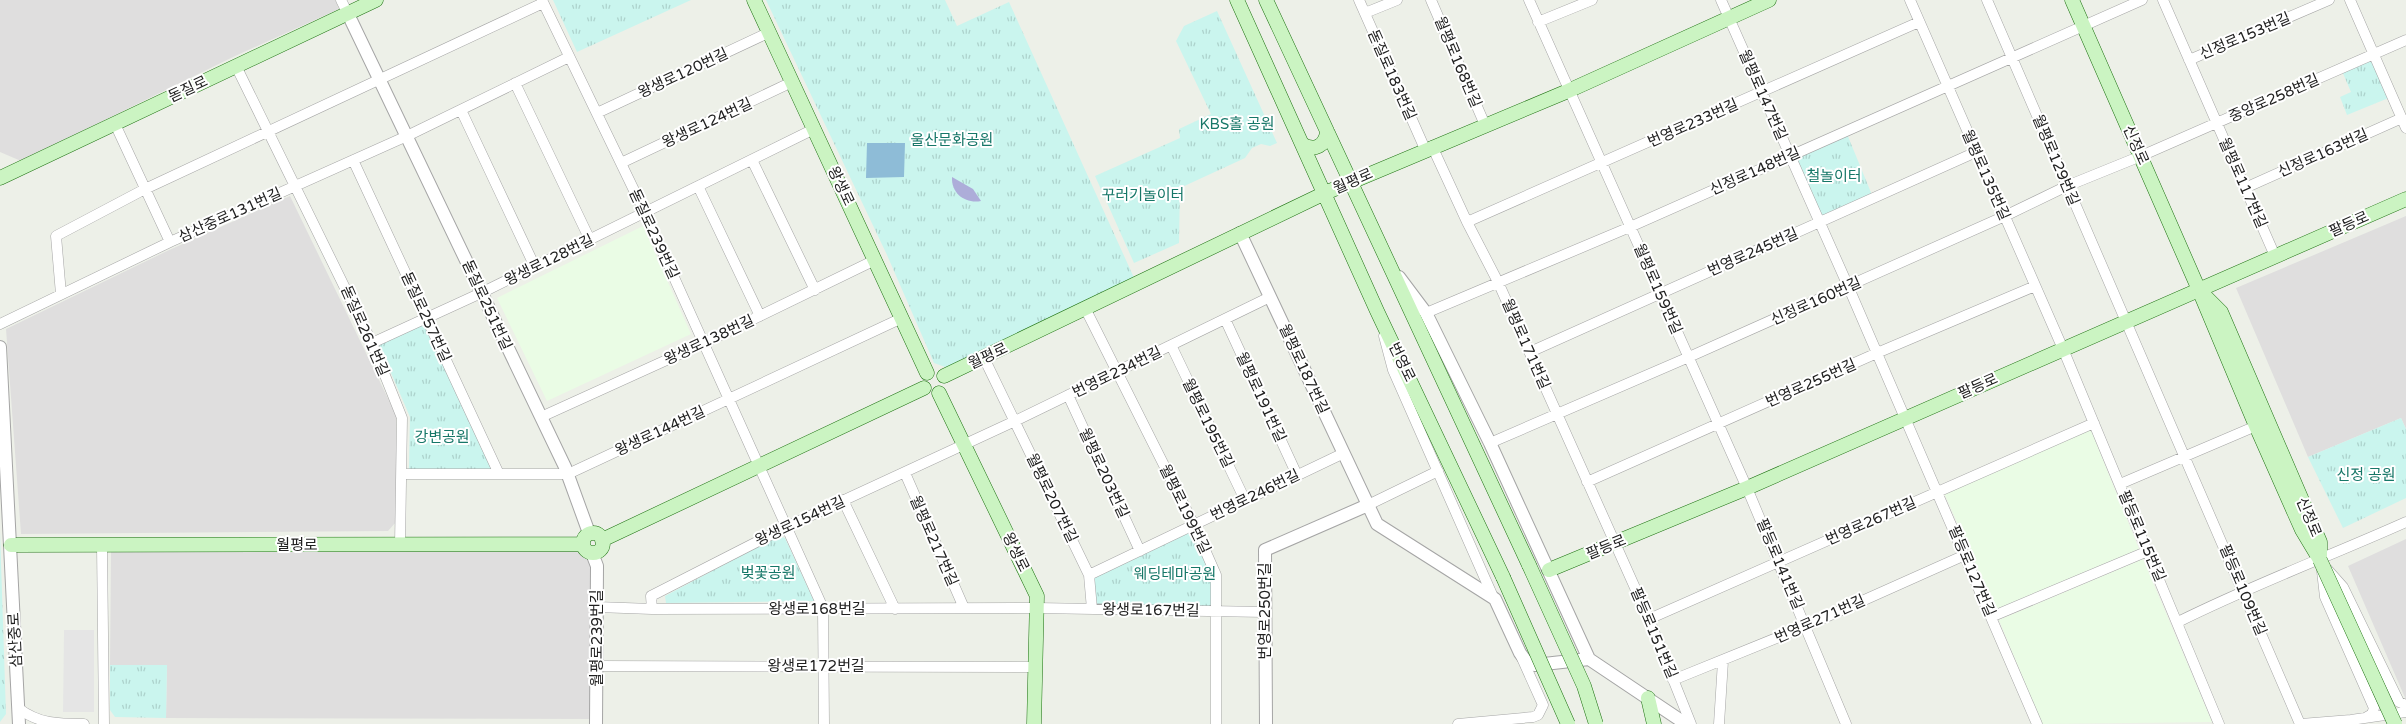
<svg xmlns="http://www.w3.org/2000/svg" width="2406" height="724" viewBox="0 0 2406 724" font-family="'Varela Round','Noto Sans KR',sans-serif">
  <style>
    .residential { fill: #dfdede }
    .education { fill: #eafce5 }
    .park { fill: url(#park-tufts) }
    .pitch { fill: #8ebcd7 }
    .parking { fill: #e5e5e5 }
    .water { fill: #adadd9 }
    .lines { fill: none; stroke-linecap: round; stroke-linejoin: round }
    .minor-casing { stroke: #a5a5a5; stroke-width: 11 }
    .tertiary-casing { stroke: #a5a5a5; stroke-width: 14 }
    .secondary-casing { stroke: #1c7010; stroke-width: 15 }
    .minor { stroke: #fff; stroke-width: 10 }
    .tertiary { stroke: #fff; stroke-width: 12 }
    .secondary { stroke: #cbf4c2; stroke-width: 14 }
    .secondary-bridge-casing { stroke: #1c7010; stroke-width: 15; stroke-linecap: butt }
    .secondary-bridge { stroke: #cbf4c2; stroke-width: 14 }
    .labels { text-anchor: middle; stroke-width: 4; stroke-linejoin: round; paint-order: stroke }
    .street-label { font-size: 15px; fill: #212121; stroke: #fff }
    .park-label { font-size: 15px; fill: #167768; stroke: #fff }
  </style>
  <defs>
    <pattern id="park-tufts" width="24" height="20" patternUnits="userSpaceOnUse" patternTransform="scale(1.25)"><rect width="24" height="20" fill="#caf5ee"/><path d="M3 7l-1-3M5 7V3M7 7l1-3M15 17l-1-3M17 17v-4M19 17l1-3" fill="none" stroke="#add2cc"/></pattern>
  </defs>
  <rect width="100%" height="100%" fill="#edf0e8"/>
  <path class="residential" d="M0,0H335L339,9L233,57L21,161L0,152Z
    M290,196L396,415V522L388,531L21,534L6,329L167,251Z
    M2406,216V429L2401,418L2308,457L2236,288Z
    M2406,539V700L2348,566Z
    M111,550H581L592,559L593,719L166,718L167,665H110Z"/>
  <path class="education" d="M643,226L691,334L547,401L497,298Z
    M2090,428L2139,549L1996,609L1944,493Z
    M2143,559L2212,722L2042,724L1999,620Z"/>
  <path class="park" d="M553,0H691L577,52Z
    M766,0H945L957,26L1009,2L1135,280L948,368L934,363L887,255Z
    M1217,11L1277,143L1270,146L1261,144L1252,148L1245,158L1180,188L1179,243L1134,263L1095,176L1180,138L1179,129L1211,114L1176,41L1184,26Z
    M2373,57L2391,97L2347,115L2340,97L2351,92L2342,71Z
    M1847,134L1872,195L1821,217L1796,156Z
    M425,323L493,470L409,469L410,417L379,345Z
    M2401,418L2406,429V498L2343,528L2308,457Z
    M1194,525L1216,575V611L1092,609L1089,575Z
    M0,532L6,714L0,722Z
    M778,536L785,538L814,601L666,603L665,596Z
    M110,665H167L166,718L115,717L110,710Z"/>
  <path class="pitch" d="M867,143H905L904,177L866,178Z"/>
  <path class="parking" d="M64,630H94V712H63Z"/>
  <path class="water" d="M952,177L973,189L981,201C966,204 951,194 952,177Z"/>
  <g class="lines">
    <defs>
      <path id="minor" d="M341,0L348,14
        M542,0L645,213L823,608L824,724
        M1359,0L1425,149
        M1431,0L1485,125
        M1529,0L1747,488L1846,724
        M1721,0L1848,286L2037,724
        M1910,0L2063,349L2219,724
        M1987,0L2300,724
        M2163,0L2275,256
        M2350,0L2406,128
        M1365,13L1397,0
        M1538,22L1592,0
        M2189,60L2329,0
        M236,66L372,343L402,418L400,545
        M515,83L590,240
        M461,110L535,267
        M597,113L770,32
        M115,124L170,242
        M1432,146L1467,222L1498,282L1649,619L1691,724
        M353,160L499,474
        M752,160L815,290
        M621,163L792,82
        M698,186L760,316
        M2245,188L2402,118
        M1467,222L1919,22
        M61,294L56,236L145,189L543,3
        M1086,310L1194,525L1216,575V724
        M1426,313L1630,227L2142,0
        M1225,319L1297,475
        M0,324L170,242L407,136L569,57
        M1384,336L1393,370L1494,599
        M372,343L481,293L814,129
        M1171,345L1245,500
        M1530,352L1976,152
        M984,358L1089,575L1092,609
        M1068,395L1140,551
        M541,417L704,343L875,260
        M1490,443L1689,357L2005,216L2067,186L2141,156L2406,40
        M905,473L964,608
        M402,474H568L902,318
        M1587,482L1877,353L2035,286
        M2120,484L2256,426
        M843,500L895,609
        M1368,505L1438,471
        M102,545L104,724
        M2327,569L2343,587L2399,702L2406,705
        M2322,571L2325,597L2374,708L2372,714L2365,718
        M1089,575L1344,453
        M597,607L652,609L1037,608L1265,612
        M652,609L651,596L786,527L1015,421L1270,297
        M1991,617L2148,551
        M1649,619L2094,423
        M2178,622C2252,585 2330,556 2406,522
        M596,666L1036,667
        M1673,680L1806,626L1965,555
        M18,708C39,724 58,724 84,724
        M1458,724L1533,717L1538,715L1543,705L1521,656
        M1719,724L1723,661
        M2301,724L2351,720L2406,712"/>
      <path id="tertiary" d="M348,14L565,467L589,533
        M1240,233L1377,524L1495,599L1520,653L1526,661L1535,665L1589,659L1490,443L1426,313L1399,277
        M0,347L19,724
        M592,553L597,566L596,724
        M1589,659L1686,724
        M1266,724L1265,550L1368,505"/>
      <path id="secondary" d="M754,0L927,373
        M1237,0L1377,311L1503,577
        M1266,0L1529,565
        M2072,0L2199,290L2256,426L2302,530L2320,560
        M1302,144C1314,152 1326,146 1327,131
        M0,178L376,0
        M2203,294L2221,312L2320,542V560
        M944,376L1325,193L1568,91L1769,0
        M939,393L1037,596L1034,724
        M583 543a10 10 0 1 1 20 0a10 10 0 1 1-20 0Z
        M602,540L924,388
        M11,545L583,544
        M1549,570L1747,488L2406,199
        M1648,698L1654,724"/>
    </defs>
    <use href="#minor" class="minor-casing"/>
    <use href="#tertiary" class="tertiary-casing"/>
    <use href="#secondary" class="secondary-casing"/>
    <use href="#minor" class="minor"/>
    <use href="#tertiary" class="tertiary"/>
    <use href="#secondary" class="secondary"/>
    <defs>
      <path id="secondary-bridge" d="M2320,560L2395,724
        M1529,565L1584,686L1596,724
        M1503,577L1568,724"/>
    </defs>
    <use href="#secondary-bridge" class="secondary-bridge-casing"/>
    <use href="#secondary-bridge" class="secondary-bridge"/>
  </g>
  <g class="labels">
    <g class="street-label">
      <text transform="translate(2245 36) rotate(-23)" y="5">신정로153번길</text>
      <text transform="translate(1458 62) rotate(67)" y="5">월평로168번길</text>
      <text transform="translate(683 73) rotate(-25)" y="5">왕생로120번길</text>
      <text transform="translate(1392 75) rotate(66)" y="5">돋질로183번길</text>
      <text transform="translate(188 89) rotate(-25)" y="5">돋질로</text>
      <text transform="translate(1763 95) rotate(66)" y="5">월평로147번길</text>
      <text transform="translate(2274 98) rotate(-24)" y="5">중앙로258번길</text>
      <text transform="translate(707 123) rotate(-25)" y="5">왕생로124번길</text>
      <text transform="translate(1693 123) rotate(-24)" y="5">번영로233번길</text>
      <text transform="translate(2136 145) rotate(66)" y="5">신정로</text>
      <text transform="translate(2323 153) rotate(-24)" y="5">신정로163번길</text>
      <text transform="translate(2056 160) rotate(67)" y="5">월평로129번길</text>
      <text transform="translate(1755 171) rotate(-24)" y="5">신정로148번길</text>
      <text transform="translate(1986 175) rotate(66)" y="5">월평로135번길</text>
      <text transform="translate(1353 181) rotate(-24)" y="5">월평로</text>
      <text transform="translate(2243 183) rotate(66)" y="5">월평로117번길</text>
      <text transform="translate(841 186) rotate(65)" y="5">왕생로</text>
      <text transform="translate(230 215) rotate(-24)" y="5">삼산중로131번길</text>
      <text transform="translate(2349 224) rotate(-24)" y="5">팔등로</text>
      <text transform="translate(654 234) rotate(65)" y="5">돋질로239번길</text>
      <text transform="translate(1753 252) rotate(-24)" y="5">번영로245번길</text>
      <text transform="translate(549 260) rotate(-26)" y="5">왕생로128번길</text>
      <text transform="translate(1658 289) rotate(66)" y="5">월평로159번길</text>
      <text transform="translate(1816 301) rotate(-24)" y="5">신정로160번길</text>
      <text transform="translate(487 305) rotate(65)" y="5">돋질로251번길</text>
      <text transform="translate(426 317) rotate(65)" y="5">돋질로257번길</text>
      <text transform="translate(365 331) rotate(66)" y="5">돋질로261번길</text>
      <text transform="translate(709 340) rotate(-25)" y="5">왕생로138번길</text>
      <text transform="translate(1526 344) rotate(66)" y="5">월평로171번길</text>
      <text transform="translate(988 356) rotate(-25)" y="5">월평로</text>
      <text transform="translate(1402 362) rotate(64)" y="5">번영로</text>
      <text transform="translate(1304 369) rotate(65)" y="5">월평로187번길</text>
      <text transform="translate(1117 372) rotate(-26)" y="5">번영로234번길</text>
      <text transform="translate(1811 383) rotate(-24)" y="5">번영로255번길</text>
      <text transform="translate(1978 386) rotate(-24)" y="5">팔등로</text>
      <text transform="translate(1261 397) rotate(65)" y="5">월평로191번길</text>
      <text transform="translate(1208 423) rotate(64)" y="5">월평로195번길</text>
      <text transform="translate(660 431) rotate(-25)" y="5">왕생로144번길</text>
      <text transform="translate(1104 473) rotate(65)" y="5">월평로203번길</text>
      <text transform="translate(1255 495) rotate(-26)" y="5">번영로246번길</text>
      <text transform="translate(1052 498) rotate(64)" y="5">월평로207번길</text>
      <text transform="translate(1185 509) rotate(64)" y="5">월평로199번길</text>
      <text transform="translate(2309 517) rotate(67)" y="5">신정로</text>
      <text transform="translate(800 521) rotate(-25)" y="5">왕생로154번길</text>
      <text transform="translate(1871 521) rotate(-24)" y="5">번영로267번길</text>
      <text transform="translate(2142 536) rotate(67)" y="5">팔등로115번길</text>
      <text transform="translate(934 541) rotate(66)" y="5">월평로217번길</text>
      <text x="297" y="550">월평로</text>
      <text transform="translate(1606 547) rotate(-22)" y="5">팔등로</text>
      <text transform="translate(1016 552) rotate(64)" y="5">왕생로</text>
      <text transform="translate(1780 564) rotate(67)" y="5">팔등로141번길</text>
      <text transform="translate(1972 571) rotate(67)" y="5">팔등로127번길</text>
      <text transform="translate(2243 590) rotate(67)" y="5">팔등로109번길</text>
      <text x="817" y="614">왕생로168번길</text>
      <text transform="translate(1151 610) rotate(1)" y="5">왕생로167번길</text>
      <text transform="translate(1265 611) rotate(-90)" y="5">번영로250번길</text>
      <text transform="translate(1820 619) rotate(-24)" y="5">번영로271번길</text>
      <text transform="translate(1654 633) rotate(67)" y="5">팔등로151번길</text>
      <text transform="translate(597 638) rotate(-90)" y="5">월평로239번길</text>
      <text transform="translate(15 640) rotate(-93)" y="5">삼산중로</text>
      <text x="816" y="671">왕생로172번길</text>
    </g>
    <g class="park-label">
      <text x="1237" y="129">KBS홀 공원</text>
      <text x="952" y="145">울산문화공원</text>
      <text x="1834" y="181">철놀이터</text>
      <text x="1143" y="200">꾸러기놀이터</text>
      <text x="442" y="442">강변공원</text>
      <text x="2366" y="480">신정 공원</text>
      <text x="768" y="578">벚꽃공원</text>
      <text x="1175" y="579">웨딩테마공원</text>
    </g>
  </g>
</svg>
